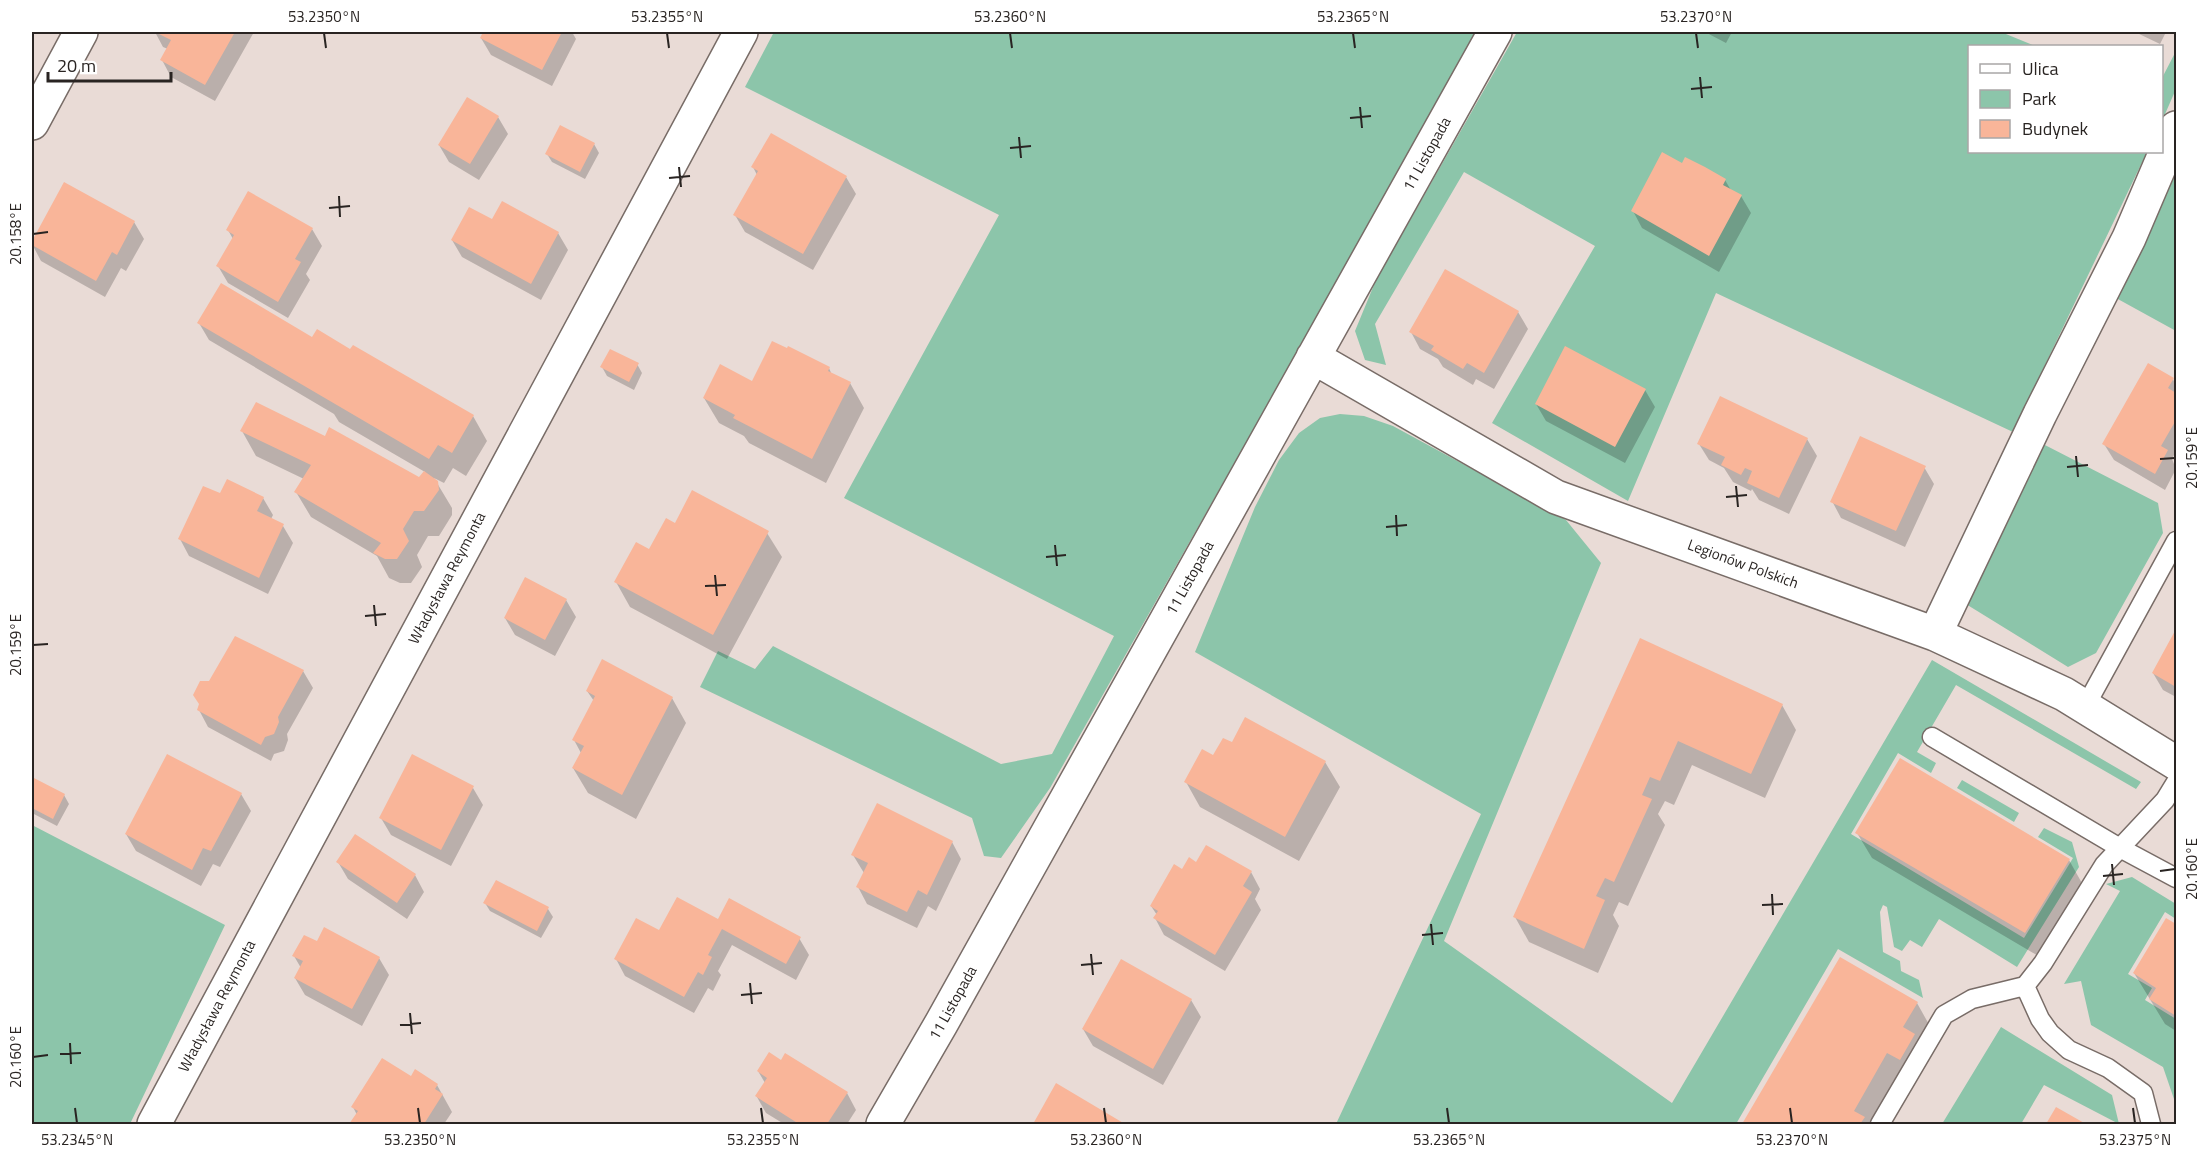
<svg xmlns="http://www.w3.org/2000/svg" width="2208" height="1156" viewBox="0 0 2208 1156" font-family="'Titillium Web',sans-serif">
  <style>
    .green { fill: #8cc5aa }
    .shadow { fill: #0003 }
    .building { fill: #f9b599 }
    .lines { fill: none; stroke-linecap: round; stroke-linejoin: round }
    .lane-casing { stroke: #786c67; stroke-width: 21 }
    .street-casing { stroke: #786c67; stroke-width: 36 }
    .lane { stroke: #fff; stroke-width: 18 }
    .street { stroke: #fff; stroke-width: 33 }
    .ticks { fill: none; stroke: #292422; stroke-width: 2 }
    .labels { text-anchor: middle; stroke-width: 6; stroke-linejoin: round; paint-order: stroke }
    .street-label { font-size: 15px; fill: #292422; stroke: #fff }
    .neatline { fill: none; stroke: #292422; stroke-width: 2 }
    .ticks-label { font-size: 15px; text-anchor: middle; fill: #292422 }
  </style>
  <rect width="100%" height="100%" fill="#e9dbd6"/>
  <path class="green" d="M774,32H1476L1362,238L1050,788L1001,858L984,856L972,818L700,687L718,651L755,669L773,646L1001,764L1052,754L1114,636L844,498L999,215L745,87Z
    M1517,32H2001L2035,46H1970V152H2147L2013,432L1716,293L1628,501L1492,423L1595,246L1464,172L1375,324L1386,365L1365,360L1355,331L1376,280Z
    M2176,51V89L2162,121V78Z
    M2176,162V331L2116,298Z
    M1340,414L1364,416L1393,426L1566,520L1601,563L1444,941L1672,1103L1932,660L2141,782L2136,789L1956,685L1917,752L1936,763L1931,773L1898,753L1851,834L2024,938L2073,858L2038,837L2044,828L2072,842L2079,867L2017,967L1939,919L1922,947L1910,940L1902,951L1894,947L1887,907L1883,905L1880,912L1883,952L1900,961L1901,971L1919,980L1923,998L1838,949L1736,1124H1336L1481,814L1195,652L1255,507L1279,460L1299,433L1320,418Z
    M2041,443L2158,503L2163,533L2096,653L2068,667L1961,601Z
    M1962,780L2019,813L2014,822L1957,788Z
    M32,825L225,925L130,1124H32Z
    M2132,877L2176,904V919L2165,912L2128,974L2152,988L2145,1000L2176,1019V1098L2174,1099L2163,1067L2091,1025L2081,981L2064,984L2120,891L2106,884Z
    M2001,1027L2112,1095L2119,1124L2044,1085L2021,1124H1942Z"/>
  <path class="shadow" d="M155,32H254L215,101L171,77L162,60L168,49L163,47Z
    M485,32H572L576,39L552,86L491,55L481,38Z
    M1705,32H1732L1726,43Z
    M2135,32H2166L2160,44Z
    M498,117L508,134L479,180L449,162L439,145Z
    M594,144L599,153L585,179L552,162L547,154Z
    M1683,165L1725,180L1732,192L1741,196L1751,213L1719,272L1642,228L1633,211Z
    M753,167L846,177L856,194L813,270L745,232L735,215L757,175Z
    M65,184L134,222L144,239L126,271L121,268L105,297L41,261L32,244Z
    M312,229L322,246L306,274L310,280L288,318L228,283L218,266L233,239L228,230Z
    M558,233L568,250L541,300L462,257L452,240Z
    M1518,312L1528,329L1494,389L1476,379L1473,385L1443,367L1438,359L1420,349L1411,332Z
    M199,323L313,339L349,350L473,416L487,441L466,476L453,468L444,483L434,478L452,508V515L439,536H428L417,555L422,567L411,583H400L389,578L377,556L311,517L296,492L304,479L256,456L242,431L325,438L419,479L425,472L339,422L334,414L209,340Z
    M637,364L642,373L634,390L607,376L602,367Z
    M829,368L832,375L850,383L864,408L826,483L749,443L744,436L719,423L704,398L753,383Z
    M2173,379L2176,386V451L2172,459L2176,469L2165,490L2114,460L2104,444Z
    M1645,390L1655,407L1625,463L1546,421L1536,404Z
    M1807,439L1817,456L1789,514L1759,500L1752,489L1751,491L1733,482L1724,468L1709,460L1699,444Z
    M1924,467L1934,484L1905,547L1841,518L1832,501Z
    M220,495L263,498L273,515L271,519L283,526L293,543L268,594L189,556L180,539Z
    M676,525L767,533L782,557L727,659L630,607L616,582Z
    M566,600L576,617L555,656L515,635L505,618Z
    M2176,632V697L2163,690L2153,673Z
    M1640,640L1782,705L1796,730L1765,798L1692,765L1674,805L1665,801L1658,814L1665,825L1628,906L1619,902L1613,915L1619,926L1598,973L1529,942L1515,917Z
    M303,671L313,688L287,734L288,740L284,751L274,754L271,761L208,727L199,710L201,705Z
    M587,691L672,698L686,723L636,819L588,793L573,768L581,753L574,740L594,701Z
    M1232,744L1325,762L1340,787L1299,861L1200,807L1186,782Z
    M32,779L64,795L69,804L57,826L32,813Z
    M473,788L483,805L451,866L391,835L381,818Z
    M241,794L251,811L220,867L213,864L201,886L136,851L126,834Z
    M1857,833L2069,860L2083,885L2040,957L1872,858Z
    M952,842L961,859L936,911L928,906L917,928L867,904L858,887L864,873L853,855Z
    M338,862L415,875L424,892L407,919L348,879Z
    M1196,864L1251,872L1260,889L1255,899L1261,910L1225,971L1164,935L1155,918L1157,915L1151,906L1182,871Z
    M485,903L548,909L553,917L541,938L490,911Z
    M2167,920L2176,926V1031L2165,1024L2134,973Z
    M719,921L799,938L809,955L796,980L732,945L718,971L721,975L713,991L708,988L694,1013L625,976L616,959L659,932Z
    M317,943L379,958L389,975L362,1026L305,995L295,978L301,968L294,956Z
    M1840,959L1917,1003L1931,1028L1920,1047L1928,1060L1914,1084L1901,1077L1874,1124H1744Z
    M1191,1000L1201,1017L1163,1085L1093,1046L1083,1029Z
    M758,1071L847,1093L856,1110L847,1124H784L766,1113L757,1097L765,1083Z
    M411,1078L437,1085L452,1112L444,1124H351L357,1115L353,1107Z
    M1057,1085L1123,1124H1034Z"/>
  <path class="building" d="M155,32H235L205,85L160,60L171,40Z
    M483,32H562L542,70L480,38Z
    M467,97L499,116L470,164L438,145Z
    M560,125L595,143L580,172L545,154Z
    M771,133L847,176L803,254L733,215L758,171L751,167Z
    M1662,152L1682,163L1685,157L1705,167L1726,179L1723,185L1742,195L1709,256L1631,211Z
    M64,182L135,221L117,255L112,252L96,281L32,245V241Z
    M248,191L313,228L295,259L301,262L278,302L216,266L234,235L226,230Z
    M502,201L559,232L531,284L451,240L469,207L492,219Z
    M1445,269L1519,311L1484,373L1467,363L1463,369L1431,350L1434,346L1409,332Z
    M221,283L312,337L317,329L350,349L353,345L474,415L452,453L438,445L429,459L197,323Z
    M772,341L787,348L788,346L830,367L828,371L851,382L812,459L733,418L735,415L703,398L720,364L752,381Z
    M1565,346L1646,389L1615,447L1535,404Z
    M610,349L639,363L629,382L600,367Z
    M2148,363L2174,378L2168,388L2176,393V420L2161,446L2168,450L2155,474L2102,444Z
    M1720,396L1808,438L1779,498L1747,483L1752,471L1745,468L1741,475L1721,465L1725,457L1697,444Z
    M256,402L325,436L329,427L419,477L424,471L438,481L439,490L424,511H414L403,529L409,541L397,559H385L373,553L381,543L294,492L311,465L240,431Z
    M1860,436L1926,466L1896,531L1830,502Z
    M227,479L264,497L257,511L284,524L259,578L178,539L203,486L220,493Z
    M692,490L769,531L713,635L614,582L636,542L649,549L666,518L675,523Z
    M525,577L567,599L545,640L504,618Z
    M2176,629V687L2152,673Z
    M235,636L304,670L278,717L279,722L274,734L265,737L261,745L197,710L199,704L193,695L200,681H209Z
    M1640,638L1783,704L1751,774L1678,741L1660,781L1650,777L1642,795L1652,799L1614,882L1605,878L1596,896L1605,900L1584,949L1513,917Z
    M602,659L673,697L622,795L572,768L584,746L572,740L595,696L586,691Z
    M1245,717L1326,761L1285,837L1184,782L1202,749L1213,755L1223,738L1232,742Z
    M167,754L242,793L211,851L203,848L192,870L125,834Z
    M412,754L474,786L441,850L379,818Z
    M1900,758L2070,859L2025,933L1855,833Z
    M32,777L65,794L53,819L32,808Z
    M877,803L953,841L927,895L918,890L907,912L856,887L868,863L851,855Z
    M355,834L416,874L397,903L336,862Z
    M1206,845L1252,871L1243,886L1252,892L1215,955L1153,918L1158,911L1150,906L1174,864L1182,869L1189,857L1196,862Z
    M496,880L549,907L537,931L483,903Z
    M677,897L718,919L729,898L801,937L786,964L722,929L708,955L712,957L703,975L698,972L684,997L614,959L636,918L659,930Z
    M2166,918L2176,924V1016L2149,999L2156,988L2133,973Z
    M324,927L380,957L352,1009L294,978L303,961L292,956L304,935L317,941Z
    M1840,957L1918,1002L1903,1027L1915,1034L1900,1060L1887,1053L1854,1111L1865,1117L1860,1124H1742Z
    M1121,959L1192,999L1153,1069L1082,1029Z
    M769,1052L781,1060L785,1053L848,1092L827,1124H799L755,1096L767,1078L757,1071Z
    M382,1058L411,1076L415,1069L438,1084L435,1089L443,1094L424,1124H349L358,1111L351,1107Z
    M1056,1083L1125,1124H1033Z
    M2056,1107L2086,1124H2046Z"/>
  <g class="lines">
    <defs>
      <path id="lane" d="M2085,707L2176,541
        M1932,737L2120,848L2176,878
        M2025,986L2040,1019L2050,1033L2069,1050L2108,1068L2143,1093L2151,1124
        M1880,1124L1944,1015L1972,999L2025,986L2043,963L2104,865L2165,800L2176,782"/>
      <path id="street" d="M32,123L81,32
        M1313,357L1556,497L1935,634L2064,694L2176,763
        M1935,634L2040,414L2129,238L2176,128
        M154,1124L741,32
        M883,1124L941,1024L1495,32"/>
    </defs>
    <use href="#lane" class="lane-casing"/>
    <use href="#street" class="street-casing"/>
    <use href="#lane" class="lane"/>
    <use href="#street" class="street"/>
  </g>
  <path class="ticks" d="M324,33L326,48M667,33L669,48M1010,33L1012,48M1353,33L1355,48M1696,33L1698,48M1700,77L1702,98M1691,89L1712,87M1360,107L1362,128M1350,118L1371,116M1019,137L1021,158M1010,148L1031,146M679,167L681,187M669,178L690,176M339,196L340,217M329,208L350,206M33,234L48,232M2076,456L2078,477M2160,459L2175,458M2067,467L2088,465M1736,486L1738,507M1726,497L1747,495M1396,515L1397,536M1386,527L1407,525M1055,545L1057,566M1046,557L1066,555M715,575L717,596M705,586L726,585M374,605L376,626M365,616L386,614M33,645L48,644M2112,864L2114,885M2160,871L2175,869M2103,876L2123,874M1772,894L1773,915M1762,905L1783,904M1431,924L1433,945M1422,935L1443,933M1091,954L1093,975M1081,965L1102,963M750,983L752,1004M741,995L762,993M410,1013L412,1034M400,1025L421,1023M70,1043L71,1064M60,1054L81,1053M33,1057L48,1055M75,1108L77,1123M418,1108L420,1123M761,1108L763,1123M1104,1108L1106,1123M1447,1108L1449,1123M1790,1108L1792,1123M2133,1108L2135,1123"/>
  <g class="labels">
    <g class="street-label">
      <text transform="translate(1427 154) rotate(-61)" y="5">11 Listopada</text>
      <text transform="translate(1743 564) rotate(20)" y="5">Legionów Polskich</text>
      <text transform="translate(447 578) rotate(-62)" y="5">Władysława Reymonta</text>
      <text transform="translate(1190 578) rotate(-61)" y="5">11 Listopada</text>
      <text transform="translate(953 1003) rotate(-61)" y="5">11 Listopada</text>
      <text transform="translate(217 1006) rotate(-62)" y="5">Władysława Reymonta</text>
    </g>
  </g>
  <rect width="2208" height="1156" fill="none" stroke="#ffffff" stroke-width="66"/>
  <rect x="1968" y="45" width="195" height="108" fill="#ffffff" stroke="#a9a7a7" stroke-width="1.5"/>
  <rect x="1980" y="64" width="30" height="9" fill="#ffffff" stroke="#a9a7a7" stroke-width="1.5"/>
  <text x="2022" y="75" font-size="18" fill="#292422">Ulica</text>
  <rect x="1980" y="90" width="30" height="18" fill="#8cc5aa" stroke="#a9a7a7" stroke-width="1.5"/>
  <text x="2022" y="105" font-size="18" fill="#292422">Park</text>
  <rect x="1980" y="120" width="30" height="18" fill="#f9b599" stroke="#a9a7a7" stroke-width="1.5"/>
  <text x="2022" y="135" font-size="18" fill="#292422">Budynek</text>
  <path d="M48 72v9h123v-9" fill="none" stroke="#292422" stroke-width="3"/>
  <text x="57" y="72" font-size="18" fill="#292422" stroke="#ffffff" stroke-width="4.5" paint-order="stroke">20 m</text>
  <rect x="33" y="33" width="2142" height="1090" class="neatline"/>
  <g class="ticks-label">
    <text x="324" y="22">53.2350°N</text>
    <text x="667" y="22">53.2355°N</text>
    <text x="1010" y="22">53.2360°N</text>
    <text x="1353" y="22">53.2365°N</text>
    <text x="1696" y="22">53.2370°N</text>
    <text transform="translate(16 234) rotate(-90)" y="5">20.158°E</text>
    <text transform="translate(2192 458) rotate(-90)" y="5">20.159°E</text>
    <text transform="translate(16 645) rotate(-90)" y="5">20.159°E</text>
    <text transform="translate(2192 869) rotate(-90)" y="5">20.160°E</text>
    <text transform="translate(16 1057) rotate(-90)" y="5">20.160°E</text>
    <text x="77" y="1145">53.2345°N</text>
    <text x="420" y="1145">53.2350°N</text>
    <text x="763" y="1145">53.2355°N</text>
    <text x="1106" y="1145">53.2360°N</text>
    <text x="1449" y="1145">53.2365°N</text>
    <text x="1792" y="1145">53.2370°N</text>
    <text x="2135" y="1145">53.2375°N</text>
  </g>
</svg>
